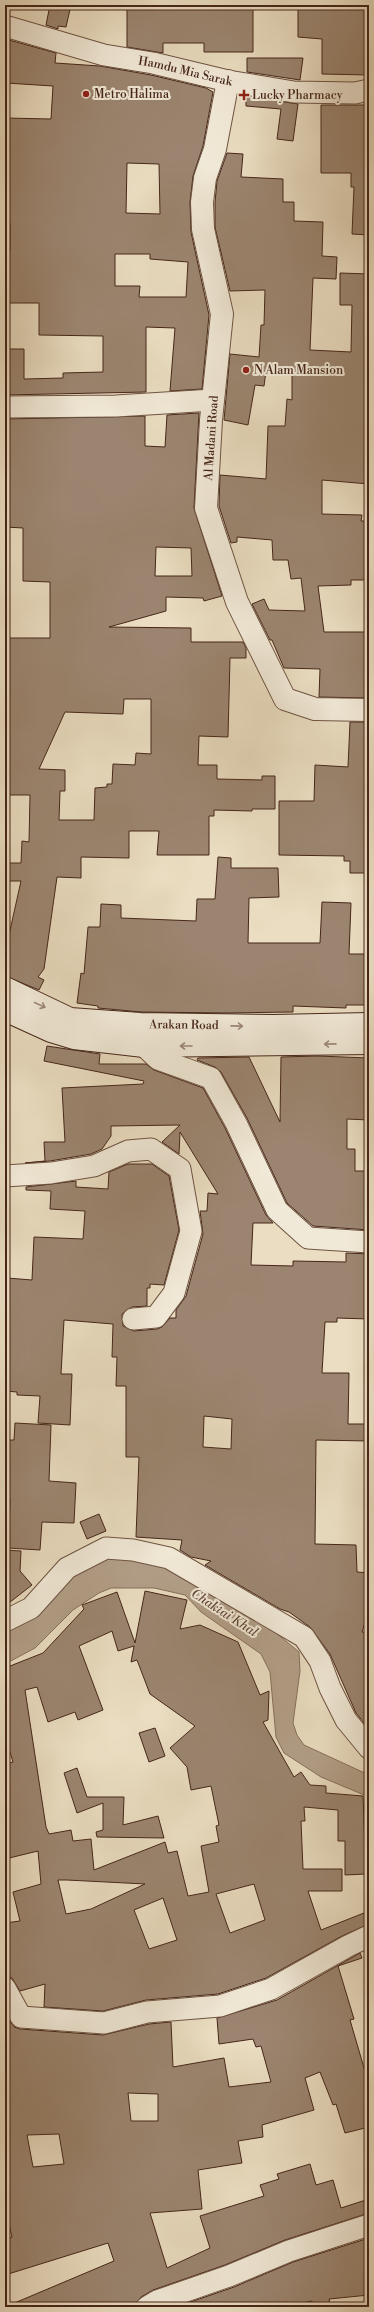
<svg xmlns="http://www.w3.org/2000/svg" width="374" height="2312" viewBox="0 0 374 2312" font-family="'Libre Bodoni',serif">
  <style>
    .water { fill: #b29f88; stroke: #876f5c }
    .building { fill: #9b8570; stroke: #462619; fill-rule: evenodd }
    .lines { fill: none; stroke-linecap: round; stroke-linejoin: round }
    .minor-casing { stroke: #6f5443; stroke-width: 23 }
    .tertiary-casing { stroke: #6f5443; stroke-width: 24 }
    .secondary-casing { stroke: #462619; stroke-width: 24 }
    .minor { stroke: #f1e9d7; stroke-width: 21 }
    .tertiary { stroke: #f1e9d7; stroke-width: 22 }
    .secondary { stroke: #f1e9d7; stroke-width: 22 }
    .oneway { stroke: #9c8878 }
    .poi-dot { fill: #8f2418; stroke: #f1e9d7; stroke-width: 1.5 }
    .labels { text-anchor: middle; stroke-width: 4; stroke-linejoin: round; paint-order: stroke }
    .street-label { font-size: 12px; fill: #462619; stroke: #f1e9d7 }
    .poi-label { font-size: 12px; fill: #462619; stroke: #f1e9d7; text-anchor: start }
    .water-label { font-size: 13px; font-style: italic; fill: #664a3a; stroke: #f1e9d7 }
  </style>
  <rect width="100%" height="100%" fill="#eaddc1"/>
  <filter id="stains"><feTurbulence type="fractalNoise" baseFrequency=".005" numOctaves="4"/><feColorMatrix values="0 0 0 0 .2 0 0 0 0 .09 0 0 0 0 .02 0 0 0 .5 -.17"/></filter>
  <radialGradient id="worn" r=".72"><stop offset=".6" stop-color="#630" stop-opacity="0"/><stop offset="1" stop-color="#630" stop-opacity=".3"/></radialGradient>
  <path class="water" d="M109,1556L152,1560L270,1628L299,1652L300,1671L293,1723L297,1735L304,1745L369,1775V1797L321,1777L284,1753L276,1737L270,1672L261,1654L201,1612L185,1595L154,1588H111L99,1593L73,1610L35,1648L5,1664V1632L17,1627L67,1577Z"/>
  <path class="building" d="M50,5H71L66,27L58,26V29L46,25Z
    M204,5H253V52H204V43H163V53L127,47V7L204,8Z
    M298,5H369V75L322,74V39L298,37Z
    M9,40L56,53L55,63L100,66L151,75L206,88L213,92L203,146L193,176L190,202L191,232L209,315L202,389L170,391L175,328L146,327V392L5,395V349H24V379L63,378V373L103,372V336L39,335V303H5V250H10V223H6L5,118L51,119L53,86L6,83ZM127,163L159,164L160,214L126,213ZM115,254H150V259L188,262L186,297H139L140,286H115Z
    M247,58H303L300,80L247,72Z
    M246,96L298,104L293,141L277,139L281,109L246,106Z
    M321,105H369V235L352,234L354,187H351V173H321Z
    M227,153L243,154L241,177L283,179V202H294V221L323,222L322,256L337,257L336,279L313,278L310,350L351,352L352,305H340V273L369,274V484L322,480V514L362,515L361,521H369V580H351V585L318,586L324,632H367V640H369V698L319,697L320,669L284,668L272,640H270L252,604L264,599L269,610L305,611L301,578L291,579L288,560H273L272,540L237,537V542L231,543L219,506L220,475L266,479L268,426H285L287,399L292,400V372L266,371L264,386L255,385L248,425L224,420L230,354L259,357L261,325H264L265,290L230,291L215,227V203L217,181Z
    M199,413L194,508L222,596L204,601L203,598L166,597V611L109,627L191,628V642H243L246,648V658H230L228,737L199,736L198,765H217V779L262,780V776H275V809H252V811L214,810V816H209V855H157L159,831H129V858L81,857V878L57,877L44,969L38,977L44,980L39,990L5,976V953L21,881H7V863H21L22,841L29,842L30,795H5V638H50V582L23,581V528L5,527V419L145,416V446L165,447L167,415ZM156,547L191,548L192,576H155ZM124,699H151V754L136,753L135,765L113,764L112,784H107V787L95,788L94,820H59L60,791H65V770L39,769L65,712L123,714Z
    M350,722H369V873H350V861H344V856L279,855V801H314L315,765L348,767Z
    M218,857L231,858V868H278L279,897L249,898L248,943H320L322,902L351,903L349,954H369V1005H346V1008L293,1006V1012L226,1013L141,1012L98,1008V1006L77,1003L81,973L84,974L88,927H100L101,904L121,905V918L196,921L197,899H215Z
    M47,1046L100,1054L99,1064H146L154,1070L203,1088L225,1128L266,1215L273,1223H253L251,1265L293,1266V1261L346,1262V1253L369,1254V1319L337,1318V1322H325L322,1373H349L348,1424H369V1441L316,1440L315,1544L356,1545L357,1572L369,1573V1610L362,1632L369,1633V1729L356,1713L330,1654L310,1627L289,1612L280,1609L205,1565L211,1561L191,1557L180,1550L182,1540L136,1537L139,1457H126V1386H116L117,1357H112L113,1324L64,1320L61,1374H72L70,1425L38,1423L40,1396L17,1395V1392L5,1391L7,1278L32,1280L34,1237L83,1239L85,1211L50,1209L51,1191L26,1190V1187L76,1181V1187L108,1189L109,1172L128,1164H152L169,1176L179,1230L164,1285L150,1284V1288H147V1306L132,1307L122,1314L123,1326L134,1331L157,1329L162,1327L170,1318H176V1310L186,1296L203,1234L200,1211H207L208,1193L218,1194L180,1132L179,1154L162,1142L180,1125L111,1126V1136L102,1149L91,1154L50,1161L25,1163L45,1161L44,1142H65L62,1088L143,1084L144,1081L44,1061ZM204,1416L232,1419L231,1449L203,1447Z
    M318,1056L369,1058V1120L347,1119V1149H355V1171H369V1230L313,1226L287,1203L247,1118L221,1072L215,1067L197,1060L198,1058L249,1057L280,1122L281,1057Z
    M15,1423L51,1425L49,1481L76,1483L74,1523L42,1522L40,1550L8,1548L10,1499L5,1498V1440H14Z
    M99,1514L106,1531L87,1539L80,1522Z
    M5,1550L21,1551L20,1571L32,1585L5,1606Z
    M145,1591L187,1600L180,1629L200,1625L238,1642L260,1695L269,1691L268,1720L263,1722L294,1777L301,1772L310,1785L326,1786V1793L363,1796L366,1874L345,1875V1841H338V1810L304,1807L305,1821H301L303,1869H342V1891H308L321,1930L369,1911V1924L342,1936L266,1978L218,1994L146,2000L103,2011L44,2007L45,1984L20,1991L12,1978L5,1976V1923L20,1921L13,1892L41,1884L38,1851L5,1859V1764L13,1762L5,1736V1668L43,1653L84,1609L82,1605L117,1592L135,1643ZM112,1631L118,1651L134,1646L131,1662L137,1660L150,1694L195,1726L170,1748L187,1767L191,1790L211,1786L219,1825L216,1826L219,1842L201,1846L209,1892L188,1896L177,1851L168,1853L165,1842L94,1870L91,1839L73,1841L71,1830L49,1834L46,1827L25,1690L37,1687L48,1722L75,1712L78,1720L103,1710L79,1646ZM58,1880H67L145,1884L91,1909L66,1914ZM254,1884L265,1920L230,1933L216,1894ZM163,1898L177,1940L149,1949L134,1910Z
    M155,1728L165,1756L149,1762L139,1733Z
    M77,1768L87,1797H124L123,1825L158,1816L164,1838L97,1837L96,1832L103,1830V1803L77,1813L64,1773Z
    M360,1953L362,1958L338,1966L354,2019L350,2020L369,2085V2127L345,2133L336,2104L333,2105L320,2072L305,2078L314,2110L262,2125L263,2137L238,2141L242,2163L198,2170L202,2209L150,2213L167,2268L210,2248L200,2216L264,2196L260,2185L279,2179L277,2174L310,2164L316,2185L333,2180L341,2208L369,2199V2213L285,2240L225,2265L153,2290L141,2297L135,2307H5L114,2261L108,2243L5,2275V2239L12,2237L5,2208L9,2207L5,2187V2021H10L14,2027L20,2029L103,2035L149,2024L171,2022L173,2067L224,2058L229,2087L271,2082L261,2046L256,2047L253,2039L219,2044L217,2018L277,2000ZM128,2093L158,2094V2121H131ZM59,2134L64,2164L33,2167L27,2135Z
    M369,2238V2295L329,2299L331,2307H313L312,2301L287,2306L286,2302L262,2307H176L234,2287L293,2262Z"/>
  <g class="lines">
    <defs>
      <g id="minor">
        <path id="s1" d="M5,26L104,55L153,63L228,81L294,92L355,93L369,90"/>
        <path d="M5,407L116,406L213,400"/>
        <path d="M144,1046L158,1059L211,1078L236,1123L277,1210L308,1238L369,1242"/>
        <path d="M5,1176L51,1173L94,1166L128,1151L151,1149L180,1169L191,1231L174,1293L156,1317L133,1319"/>
        <path d="M5,1621L31,1608L67,1568L106,1548L133,1550L169,1558L304,1637L320,1661L330,1688L346,1720L369,1748"/>
        <path d="M5,1988L21,2017L104,2023L147,2012L220,2006L271,1989L348,1946L369,1936"/>
        <path d="M147,2307L157,2301L229,2276L289,2251L369,2225"/>
      </g>
      <path id="tertiary" d="M228,81L215,149L205,178L202,202L203,229L222,314L211,420L206,508L237,602L285,699L315,709L369,710"/>
      <g id="secondary">
        <path id="s2" d="M5,988L70,1019L140,1024L273,1026L369,1024"/>
        <path d="M5,1010L51,1031L74,1038L144,1046L369,1043"/>
      </g>
    </defs>
    <use href="#minor" class="minor-casing"/>
    <use href="#tertiary" class="tertiary-casing"/>
    <use href="#secondary" class="secondary-casing"/>
    <use href="#minor" class="minor"/>
    <use href="#tertiary" class="tertiary"/>
    <use href="#secondary" class="secondary"/>
  </g>
  <defs><path id="oneway-shaft" d="M-6 0H5M1.5-3L5.5 0L1.5 3" fill="none" stroke-width="1.6" stroke-linecap="round" stroke-linejoin="round"/></defs>
  <g class="oneway">
    <use href="#oneway-shaft" transform="translate(40 1005) rotate(25)"/>
    <use href="#oneway-shaft" transform="translate(237 1026) rotate(1)"/>
    <use href="#oneway-shaft" transform="translate(330 1044) rotate(179)"/>
    <use href="#oneway-shaft" transform="translate(186 1046) rotate(180)"/>
  </g>
  <g class="poi-dot">
    <circle cx="86" cy="94" r="4"/>
    <path d="M242 89h4v4h4v4h-4v4h-4v-4h-4v-4h4z"/>
    <circle cx="246" cy="370" r="4"/>
  </g>
  <g class="labels">
    <g class="street-label">
      <text dy="4" stroke="none"><textPath href="#s1" startOffset="186">Hamdu Mia Sarak</textPath></text>
      <text transform="translate(211 438) rotate(-86)" y="4">Al Madani Road</text>
      <text dy="4" stroke="none"><textPath href="#s2" startOffset="186">Arakan Road</textPath></text>
    </g>
    <g class="poi-label">
      <text x="94" y="98">Metro Halima</text>
      <text x="252" y="99">Lucky Pharmacy</text>
      <text x="254" y="374">N Alam Mansion</text>
    </g>
    <g class="water-label">
      <text transform="translate(225 1612) rotate(33)" y="5">Chaktai Khal</text>
    </g>
  </g>
  <rect width="374" height="2312" fill="none" stroke="#eaddc1" stroke-width="20"/>
  <rect x="6" y="6" width="362" height="2300" fill="none" stroke="#462619" stroke-width="2"/>
  <rect x="10" y="10" width="354" height="2292" fill="none" stroke="#462619"/>
  <rect width="100%" height="100%" filter="url(#stains)"/>
  <rect width="100%" height="100%" fill="url(#worn)"/>
</svg>
